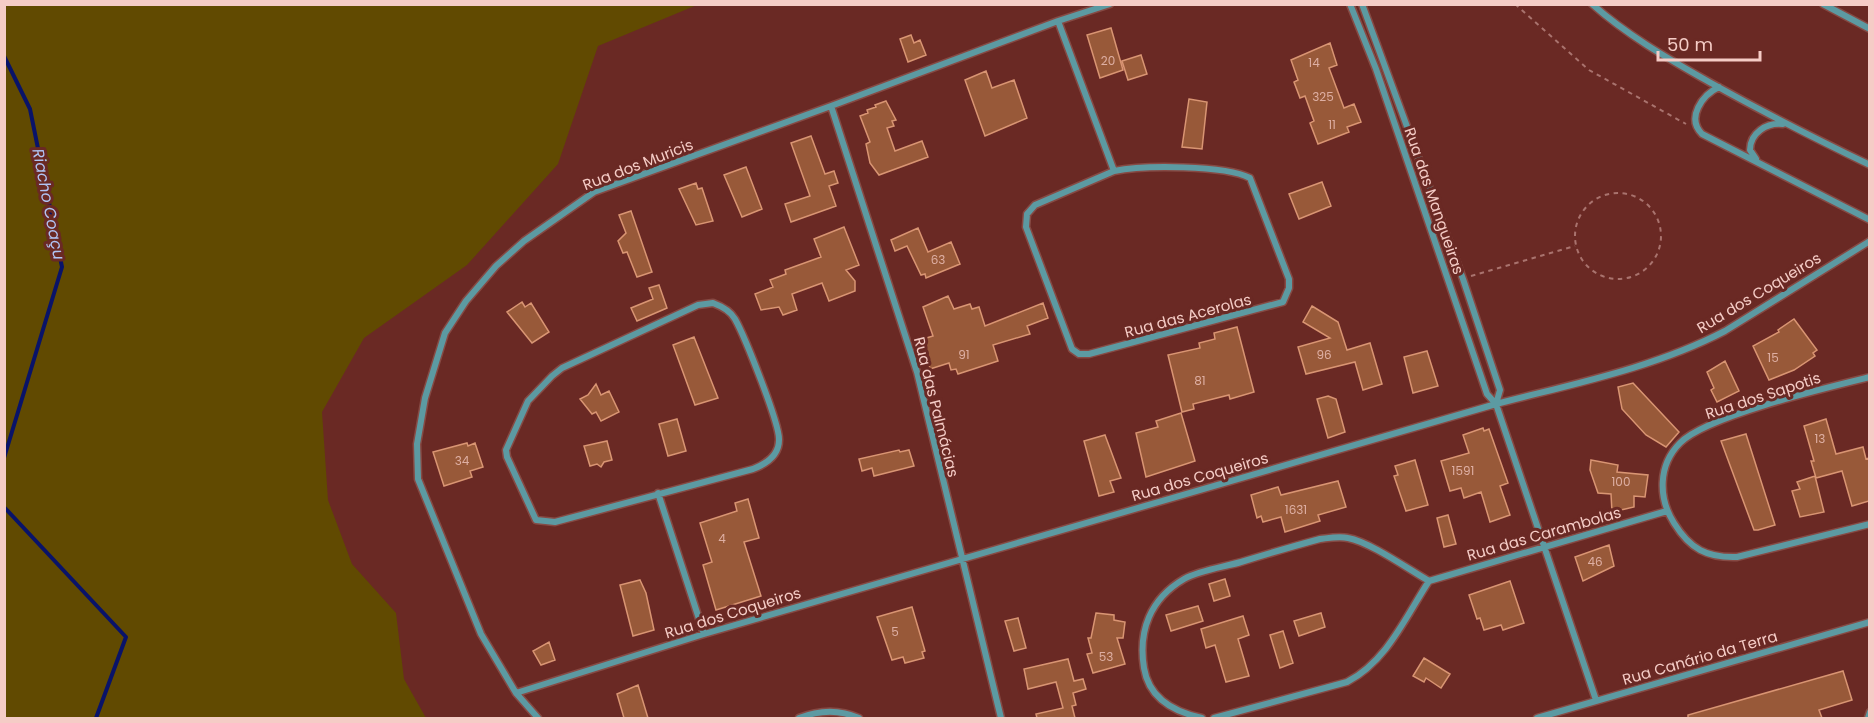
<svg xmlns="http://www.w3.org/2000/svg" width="1874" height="723" viewBox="0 0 1874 723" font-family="Poppins,sans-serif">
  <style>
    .green { fill: #614a01 }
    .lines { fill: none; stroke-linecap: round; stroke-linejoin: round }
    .stream { stroke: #091369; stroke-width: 4 }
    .building { fill: #985939; stroke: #d99573; stroke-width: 1.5 }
    .minor-casing { stroke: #864a44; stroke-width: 9 }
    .path { stroke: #a9736e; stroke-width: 2; stroke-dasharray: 4.5 4.5; stroke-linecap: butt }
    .minor { stroke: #5c9aa2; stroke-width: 6 }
    .labels { text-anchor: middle; stroke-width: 6; stroke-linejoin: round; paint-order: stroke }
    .number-label { font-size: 12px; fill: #deafa3 }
    .street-label { font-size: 15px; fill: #f5ccc6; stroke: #6a2924 }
    .water-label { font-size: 16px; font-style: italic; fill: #b0c4f3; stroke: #6a2924 }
  </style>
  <rect width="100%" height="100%" fill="#6a2924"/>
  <path class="green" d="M4,5H697L598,46L558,164L467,265L364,338L322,412L328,500L352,564L396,613L404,679L426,718H5Z"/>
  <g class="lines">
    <path class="stream" d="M4,56L30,109L62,267L4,458
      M4,507L126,637L96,718"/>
  </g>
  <path class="building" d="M1111,28L1123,70L1100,78L1087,35Z
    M911,35L914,43L920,40L926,55L908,62L900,39Z
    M1330,43L1337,65L1329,68L1344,108L1354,104L1361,122L1347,127L1349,132L1318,144L1310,123L1314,121L1305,96L1300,98L1294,82L1298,80L1291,60Z
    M1141,55L1147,74L1128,80L1122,61Z
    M986,71L992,88L1014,80L1027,118L985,136L965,80Z
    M1189,99L1207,102L1202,149L1182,147Z
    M886,101L896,120L892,121L894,126L887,128L895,151L922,141L928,157L879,175L870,163L866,144L870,142L860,116L868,113L867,110L876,107L875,105Z
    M811,136L825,174L834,171L838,183L829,186L836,206L791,222L785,204L810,196L791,143Z
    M746,167L762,209L742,217L724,175Z
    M1322,182L1331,206L1299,219L1289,194Z
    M696,183L698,189L702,188L713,221L696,225L679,189Z
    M631,211L652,272L637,277L627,252L623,253L618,241L626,233L619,215Z
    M844,227L859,265L846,270L855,281V291L829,301L822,283L792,294L797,310L783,315L779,307L761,310L755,294L773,287L770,280L786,274L785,270L821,257L814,239Z
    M918,228L928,252L951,242L960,264L926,278L925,274L921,275L907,246L895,251L891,240Z
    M659,285L667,308L637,321L631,308L653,299L649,288Z
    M948,296L954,309L970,304L972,309L979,307L985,326L1043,303L1048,318L1027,326L1030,334L993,345L998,361L958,374L956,369L951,370L949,363L930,369L923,339L933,336L923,307Z
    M522,302L525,307L531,303L549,332L532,343L507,312Z
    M1312,306L1338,322L1347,350L1370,343L1382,384L1363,390L1355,362L1306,374L1298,347L1330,338L1303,322Z
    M1794,319L1817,350L1813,353L1815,356L1794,370L1769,380L1753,346L1779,332L1778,330Z
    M1237,327L1254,392L1230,399L1229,395L1193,404L1194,409L1182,412L1168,355L1200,348L1199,343L1215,339L1214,333Z
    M694,337L718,398L695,405L673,345Z
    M1427,351L1438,386L1413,393L1404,357Z
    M1725,361L1739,391L1717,402L1711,390L1714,388L1707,372Z
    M1633,383L1679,432L1666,447L1646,435L1622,409L1618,387Z
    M596,384L601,395L609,391L619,412L601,421L596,412L592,414L580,399L588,395Z
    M1328,396L1336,399L1345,432L1328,438L1317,399Z
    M1181,413L1195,461L1146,477L1136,433L1158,427L1156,421Z
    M677,419L686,451L668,456L659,424Z
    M1826,419L1836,454L1863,447L1866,459L1869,458V501L1852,506L1842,471L1816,478L1811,461H1814L1804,426Z
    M1483,428L1484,431L1489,429L1508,483L1500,486L1510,515L1490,522L1481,492L1464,498L1461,488L1450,491L1441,461L1469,453L1463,435Z
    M1746,434L1775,525L1758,530H1754L1721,441Z
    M1105,435L1121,478L1110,481L1114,492L1099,496L1084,441Z
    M607,441L612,460L604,462L601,467L597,464L590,466L584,446Z
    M467,443L468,446L475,443L483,467L470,471L472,477L444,486L433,452Z
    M899,450L900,452L909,450L914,466L874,476L872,468L862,471L859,459Z
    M1415,460L1428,505L1406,511L1394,476L1398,475L1395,466Z
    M1591,460L1618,465L1617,472L1648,475L1645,497L1634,496V507L1612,512L1611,494L1598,493L1590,470Z
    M1815,476L1824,512L1800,517L1792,491L1800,489L1797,482Z
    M1338,481L1346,507L1318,515L1320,521L1285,532L1281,517L1263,522L1261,516L1257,518L1251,495L1278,487L1281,495Z
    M748,499L759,538L744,542L761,596L716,610L703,565L712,562L700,523L737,511L735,503Z
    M1448,515L1456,544L1444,547L1437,518Z
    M1609,545L1614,566L1583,581L1575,557Z
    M1225,579L1230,596L1214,601L1209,584Z
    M640,580L646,593L654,630L633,636L620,585Z
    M1510,581L1524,623L1503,630L1501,625L1484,630L1480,618L1477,619L1469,595Z
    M1198,606L1203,621L1171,631L1166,615Z
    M912,607L925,651L922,652L924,658L905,663L903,657L892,660L877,617Z
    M1096,613L1114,615V620L1125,622L1123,638H1117L1125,664L1093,673L1087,654L1092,653L1088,638H1091Z
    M1321,613L1325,627L1299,636L1294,621Z
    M1243,616L1249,635L1238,639L1249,676L1226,682L1215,645L1206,648L1201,629Z
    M1018,618L1026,648L1014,651L1005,621Z
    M1283,631L1293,663L1280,668L1270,635Z
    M549,642L555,660L541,665L533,651Z
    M1424,658L1450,674L1441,688L1426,678L1424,682L1413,676Z
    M1068,659L1074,681L1083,679L1086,689L1073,693L1076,705L1072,706L1075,718H1037L1036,714L1063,708L1056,682L1028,689L1024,669Z
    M1843,671L1852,700L1819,710L1822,718H1688V715Z
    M638,685L648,718H624L617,694Z"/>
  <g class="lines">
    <defs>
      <path id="minor" d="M1350,4L1376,69L1487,394L1496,404L1596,700
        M1362,4L1463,279L1500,390L1496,404
        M1592,4C1628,36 1669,59 1711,83C1763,112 1816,139 1870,165
        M1823,4L1870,29
        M1058,21L1114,171L1035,205L1027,214L1026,227L1072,349L1079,354H1089L1283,302L1289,288V279L1250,178C1225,165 1143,165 1114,171
        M1719,87C1702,95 1686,118 1702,134L1870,220
        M831,106L917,372L1001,718
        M1756,159L1750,150C1750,133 1767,122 1783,124
        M713,303C721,306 730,310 735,319C744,335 780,424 779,440C779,456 766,464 753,469L555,522L536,520L507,457L506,450L528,401L552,376L562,368L698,305Z
        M1870,377C1829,387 1706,416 1680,443C1658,465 1658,498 1674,523C1690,549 1707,558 1737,557L1870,524
        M658,493L704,634
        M516,693L704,634L1496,404C1573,384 1654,368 1725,331L1870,241
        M538,718L516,693L481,634L418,479L417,444L425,398L445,333L466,301L496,266L524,241L594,192L831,106L1058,21L1110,4
        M799,718C819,710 839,709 859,718
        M1202,718C1174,712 1149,699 1144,668C1138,631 1150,599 1184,579C1200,570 1224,567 1241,562C1267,554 1294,546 1320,539C1329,538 1339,536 1348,538C1370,542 1408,569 1429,581
        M1214,718L1347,682C1387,661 1405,618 1429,581L1667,511
        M1537,718L1870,622
        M1868,718L1870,712"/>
    </defs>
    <use href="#minor" class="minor-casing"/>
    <path class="path" d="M1515,4L1589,70L1686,124
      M1575 236a43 43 0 1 1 86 0a43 43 0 1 1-86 0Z
      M1471,276L1575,246"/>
    <use href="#minor" class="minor"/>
  </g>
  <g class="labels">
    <g class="number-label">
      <text x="1108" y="65">20</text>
      <text x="1314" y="67">14</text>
      <text x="1323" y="101">325</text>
      <text x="1332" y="129">11</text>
      <text x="938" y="264">63</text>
      <text x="964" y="359">91</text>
      <text x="1324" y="359">96</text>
      <text x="1773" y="362">15</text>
      <text x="1200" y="385">81</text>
      <text x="1820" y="443">13</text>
      <text x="462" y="465">34</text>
      <text x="1463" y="475">1591</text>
      <text x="1621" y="486">100</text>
      <text x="1296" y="514">1631</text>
      <text x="722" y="543">4</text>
      <text x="1595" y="566">46</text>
      <text x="895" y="636">5</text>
      <text x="1106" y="661">53</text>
    </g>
    <g class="street-label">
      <text transform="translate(638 165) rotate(-21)" y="5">Rua dos Muricis</text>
      <text transform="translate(1434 201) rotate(71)" y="5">Rua das Mangueiras</text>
      <text transform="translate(1759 293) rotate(-31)" y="5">Rua dos Coqueiros</text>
      <text transform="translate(1188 316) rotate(-15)" y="5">Rua das Acerolas</text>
      <text transform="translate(1763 396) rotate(-18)" y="5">Rua dos Sapotis</text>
      <text transform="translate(936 407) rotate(76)" y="5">Rua das Palmácias</text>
      <text transform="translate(1200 477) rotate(-16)" y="5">Rua dos Coqueiros</text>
      <text transform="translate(1544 534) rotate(-16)" y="5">Rua das Carambolas</text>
      <text transform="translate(733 613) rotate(-17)" y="5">Rua dos Coqueiros</text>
      <text transform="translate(1700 658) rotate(-16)" y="5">Rua Canário da Terra</text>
    </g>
    <g class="water-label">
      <text transform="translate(49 204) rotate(79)" y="6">Riacho Coaçu</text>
    </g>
  </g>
  <rect width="1874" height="723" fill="none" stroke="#f5ccc6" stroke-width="12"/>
  <path d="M1658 51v9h102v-9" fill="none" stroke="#f5ccc6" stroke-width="3"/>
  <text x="1667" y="51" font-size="18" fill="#f5ccc6" stroke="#6a2924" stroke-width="4.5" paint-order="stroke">50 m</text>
</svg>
